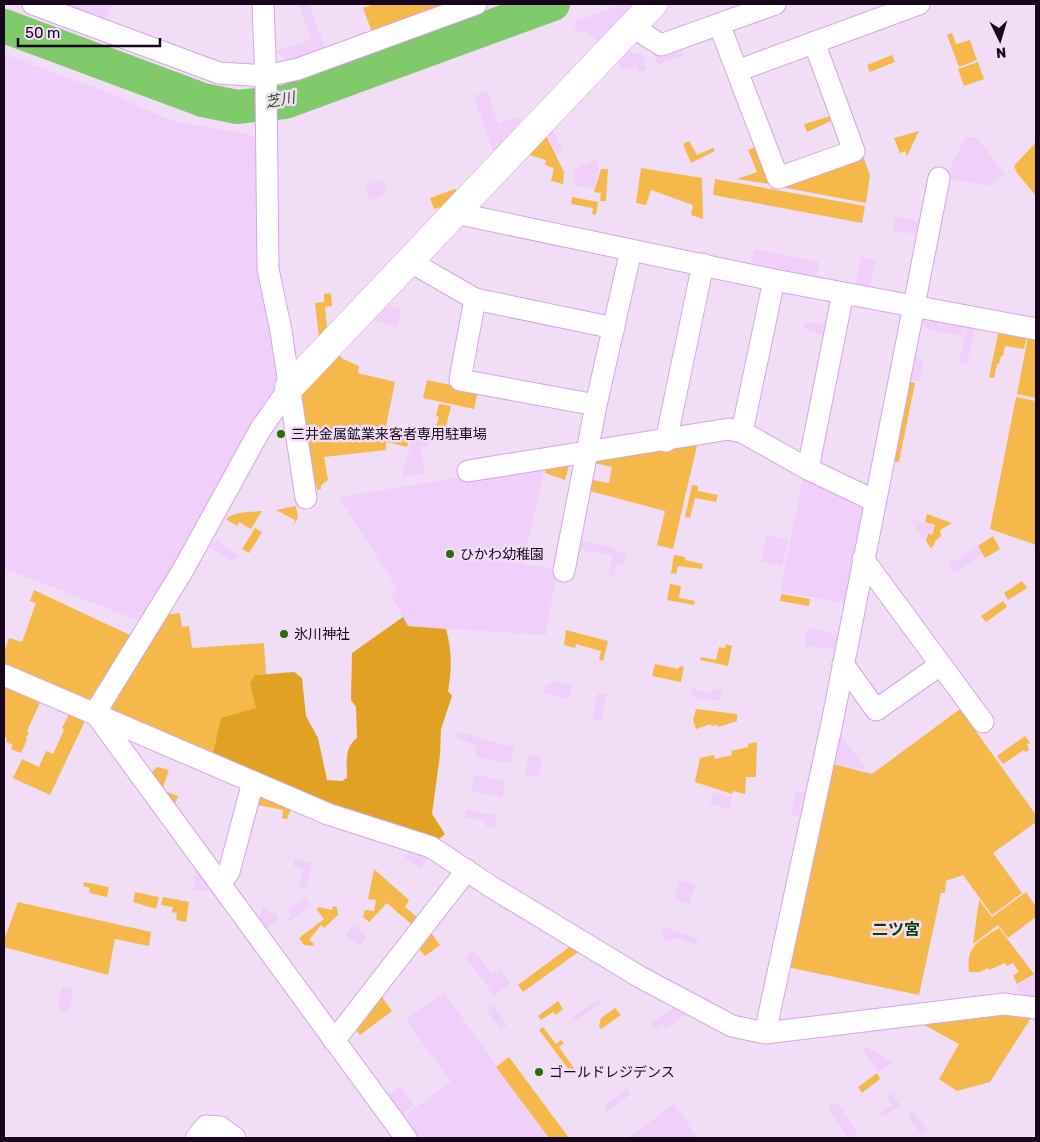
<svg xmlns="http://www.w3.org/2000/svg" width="1040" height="1142" viewBox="0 0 1040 1142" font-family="Rubik,'Noto Sans JP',sans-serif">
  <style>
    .built { fill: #f0cffa }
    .green { fill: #f5b84a }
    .forest { fill: #e1a224 }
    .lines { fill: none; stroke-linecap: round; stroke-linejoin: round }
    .river { stroke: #81ca6b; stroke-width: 34 }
    .street-casing { stroke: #d6a5e4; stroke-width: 23 }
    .secondary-casing { stroke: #d6a5e4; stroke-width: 29 }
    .street { stroke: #fff; stroke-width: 21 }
    .secondary { stroke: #fff; stroke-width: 28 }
    .poi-dot { fill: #286d07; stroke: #f1ddf6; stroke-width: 2 }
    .labels { text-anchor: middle; stroke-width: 5; stroke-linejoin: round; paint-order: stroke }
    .poi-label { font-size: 14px; fill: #18061c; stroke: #f1ddf6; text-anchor: start }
    .water-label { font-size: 15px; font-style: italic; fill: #285718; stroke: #f1ddf6 }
    .quarter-label { font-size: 16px; font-weight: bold; fill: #0d3a00; stroke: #f1ddf6 }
  </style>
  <rect width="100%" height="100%" fill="#f1ddf6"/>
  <path class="built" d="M57,4H111L105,21Z
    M298,4H309L326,50L293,64L275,52L312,39Z
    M621,4H634L597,41L585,30L581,34L577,31L573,23Z
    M627,47L636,55L641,53L647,69L639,73L636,66L623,70L617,60Z
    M681,49L684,55L658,65L654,54L666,55Z
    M4,54L114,95L172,121L252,135L259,143L281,382L266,399L208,505L140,621L4,568Z
    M487,91L504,142L494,153L474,96Z
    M519,118L521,124L505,141L499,123Z
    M552,127L563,151L557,154L546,133Z
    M966,137H976L1005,174L990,186L945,178Z
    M595,159L599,168L594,188L574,186L575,169Z
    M382,179L387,193L370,200L365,186Z
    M895,217L922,221L920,235L893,230Z
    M754,249L819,262L816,279L751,266Z
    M861,257L875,260L870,287L856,285Z
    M385,305L402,309L397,326L372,320Z
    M925,316L942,320L939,332L919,325Z
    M943,320L965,324L963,335L940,333Z
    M804,322L830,324L827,336L803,328Z
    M967,325L975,326L967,364L959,363Z
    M910,356L924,359L920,382L906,379Z
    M416,425L428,428L427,434L439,437V442L429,443V447H421L425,473L402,477Z
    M546,463L523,564L557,570L546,635L408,626L391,595L398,590L339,497Z
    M804,473L864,504L849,603L780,592Z
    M910,519L934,526L932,533L927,532L925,540Z
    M767,535L788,540L782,566L761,561Z
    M215,540L238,556L233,563L210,547Z
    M584,541L614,548L613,554L614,550L626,553L623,565L617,564L614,576L608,574L613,555L580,550L576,567L571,566L575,546Z
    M977,546L982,554L954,573L949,565Z
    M807,628L841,634L839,650L805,646Z
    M555,681L572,685L569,699L543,693L545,687Z
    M692,688L710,694L712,689L723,691L720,700L695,699L691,692Z
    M598,693L606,695L601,721L592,720Z
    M836,729L864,766V770L829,762Z
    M457,732L514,747L510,763L476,757L477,746L456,737Z
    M529,755L542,758L538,778L525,775Z
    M475,775L505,781L502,797L471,791Z
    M795,791L811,793L806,818L792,815Z
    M713,792L732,797L729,809L710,804Z
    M466,809L497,816L494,828L485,826V821L465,817Z
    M412,848L431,855L420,869L405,858Z
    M295,859L312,864L306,889L299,887L303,869L293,866Z
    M196,865L216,891L194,890Z
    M680,880L696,885L689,904L674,899Z
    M305,897L311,905L288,922L286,919L291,915L287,911Z
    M263,906L271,915L275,912L279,918L263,931L258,923Z
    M354,925L367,936L360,945L345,936Z
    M665,927L698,939L695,946L674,937L672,941L661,937Z
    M474,950L491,974L500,968L511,983L494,996L466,957Z
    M1036,974V995L1024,1000L1016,986Z
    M62,987L73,988L69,1012L58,1010Z
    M444,992L495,1064L407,1127L401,1118L451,1082L406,1020Z
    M598,999L601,1003L576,1021L573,1016Z
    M679,1004L691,1011L666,1029L662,1024L655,1029L651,1024Z
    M493,1005L507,1025L501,1030L487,1010Z
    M865,1046L892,1062L878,1072L862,1049Z
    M495,1065L549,1138H415L408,1128Z
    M401,1086L414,1106L399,1117L385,1097Z
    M627,1088L631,1094L608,1111L604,1106Z
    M892,1093L900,1105L882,1117L880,1113L892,1105L887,1097Z
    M837,1102L858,1134L852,1138H848L828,1108Z
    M674,1104L698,1138H628Z
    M913,1112L928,1130L922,1135L908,1117Z"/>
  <path class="green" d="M374,4H448L372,32L363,8Z
    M952,33L956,44L970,40L977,60L959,67L947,35Z
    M892,55L895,62L870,72L867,65Z
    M978,62L984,79L964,86L958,69Z
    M831,116L833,120L807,132L804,124Z
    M919,131L907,156L905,151L900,153L894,138Z
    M546,135L564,172L563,184L551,181L554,168L545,165L546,160L526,154Z
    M689,141L697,155L713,148L715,151L691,163L683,144Z
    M1036,142V196L1017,173L1014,166Z
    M755,147L769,184L737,179L757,172L748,150Z
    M862,154L870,175L866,203L776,186Z
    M641,168L702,178L703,219L691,215L693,205L651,190L646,205L636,203Z
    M601,169H608L606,201H600L601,193L594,192Z
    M715,179L865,206L862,223L713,195Z
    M455,189L457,191L444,206L434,209L430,198Z
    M572,197L598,202L596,215L592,214L593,208L571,204Z
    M331,293L332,306L325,307L327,328L319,338L315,303L324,302V294Z
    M999,330L1027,336L1024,349L1005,346L1003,356H1001L999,364H997L994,378L989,377Z
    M1028,337L1036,338V398L1017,394Z
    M339,355L343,359L359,366L358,373L395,382L386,426L411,432L407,447L386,442V450L324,457L328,480L321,485V489L318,490L306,466L300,395Z
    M427,380L478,391L474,409L423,398Z
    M906,381L915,383L899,462L891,461Z
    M1016,397L1036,401V545L990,529Z
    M439,404L451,406L444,436L433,434L439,417L436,416Z
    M698,441L673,549L657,545L665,511L590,491L593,480L609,483L612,467L594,463L602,458Z
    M570,462L565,480L545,473L547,464Z
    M692,485L698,486V491L718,495L716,502L695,498L690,518L685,517Z
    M296,506L298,518L293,526L295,520L276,510Z
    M262,511L251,529L239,522L237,526L226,519C234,511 251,512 262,511Z
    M927,514L952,523L940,530L941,536L934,542L935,544L931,548L926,541L928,533L932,535L935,525L925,522Z
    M255,528L262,532L249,553L242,549Z
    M993,536L1000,549L985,558L978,546Z
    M674,555L685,557V560L703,564L702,569L678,566L676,574L671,573Z
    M1022,581L1027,588L1008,600L1004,593Z
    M670,584L681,586L679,598L695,601L694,605L667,600Z
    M34,590L132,636L98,696L87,700L4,667V653L9,638L22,642L36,603L30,601Z
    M781,594L810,599L809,606L780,601Z
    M1003,601L1007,607L986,622L981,616Z
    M180,613L182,627L189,626L192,648L264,643L266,674L255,675L256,708L218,734L212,758L113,712L111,704L164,615Z
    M566,630L608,641L603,661L599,660L601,651L576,644L575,648L564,645Z
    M726,644L732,646L728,666L700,660L701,657L716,660L719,647L725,648Z
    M655,664L678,669L680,666L684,667L681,682L652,676Z
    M4,683L42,698L27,731L29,733L26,738L27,740L21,753L11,749L13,745L6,742L7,738L4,737Z
    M696,709L737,714V721L718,727L717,725L711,726V724L696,729L693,720Z
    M960,709L1036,815V822L993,853L1022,893L992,915L963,875L946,881L945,893H941L919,995L787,967L833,764L872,774Z
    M80,713L84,723L50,795L13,778L22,759L39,767L46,751L53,754L64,730L62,728L69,714Z
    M1025,736L1030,743L1027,744L1029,750L1026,752L1024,750L1003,764L997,756Z
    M757,742L756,777H746L745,794L733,791L732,794L695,782L700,758L714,755L715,759L732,755L731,751L748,747V744Z
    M157,767L169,770L162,790L178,796L173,809L149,775Z
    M256,794L292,806L287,819L282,818L283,810L257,805Z
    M374,869L409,900L405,907L418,918L412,925L387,903L369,922L363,917L365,910L374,911L376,900L368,899Z
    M84,882L109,887L107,897L89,893L90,888L83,886Z
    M135,892L159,897L156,909L133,902Z
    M1026,892L1036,907V917L1008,938L998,925L973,944L979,900L992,917Z
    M163,897L189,902L186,922L176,920L177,913L172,912L173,907L161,905Z
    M18,902L151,932L149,946L115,939L108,975L4,947V940Z
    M333,906L337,907L338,915L324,928L321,925L309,940L314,944L313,946L304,945L299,938L324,919L317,910L318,907L332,910Z
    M999,928L1034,974L1017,984L1013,975L1019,972L1013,963L1007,966L1005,963L989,970L988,968L980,972H969C966,945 979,941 999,928Z
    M428,933L432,934L440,945L425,956L417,946Z
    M572,945L581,950L523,992L518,985Z
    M380,994L392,1011L360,1035L353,1026Z
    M558,1001L563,1009L556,1015L553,1012L541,1020L538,1016Z
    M615,1008L621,1015L601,1029L599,1026L601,1018Z
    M991,1012L1033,1015L990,1082L957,1091L939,1079L959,1044L924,1025L926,1020Z
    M543,1027L556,1044L561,1040L564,1043L559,1047L576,1071L572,1074L539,1030Z
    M509,1057L569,1138H549L496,1067Z
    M877,1073L880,1079L862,1093L858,1087Z"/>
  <path class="forest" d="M403,617L408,626L446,629C452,651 452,668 448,691L452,696L441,729L440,755L432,814L445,834L434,843L328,806L212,758L221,718L256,708L250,683L255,675L294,672L302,678L306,716L318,738L327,780L342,781L347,778C347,763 344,747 357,738L356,707L351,700L352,653Z"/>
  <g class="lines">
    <path class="river" d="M4,26L203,100L237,107L285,102L553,4"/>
    <defs>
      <path id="street" d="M33,4L219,73L266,76L298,69L476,4
        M263,4L266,84L268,269L281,331L306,498
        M719,24L778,178L854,151L814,42
        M631,26L661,45L775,4
        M737,71L919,4
        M455,213L774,280L1036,329
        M409,261L475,299L614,328
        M475,299L460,380L596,405
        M742,432L774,280
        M666,441L703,264
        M808,469L843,293
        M468,471L729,429L742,432L808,469L875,501
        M863,559L983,722
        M564,571L596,405L631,250
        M843,664L876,710L940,665
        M4,675L328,814L431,847L493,888L640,977L732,1026L765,1033L1004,1004L1036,1008
        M95,713L406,1138
        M95,713L183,570L260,430L289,388
        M220,884L229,872L253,782
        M765,1033L833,718L939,178
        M334,1041L467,870
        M196,1138L206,1126L220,1127L235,1138"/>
      <path id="secondary" d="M289,388L653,4"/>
    </defs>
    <use href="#street" class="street-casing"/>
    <use href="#secondary" class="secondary-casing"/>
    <use href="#street" class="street"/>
    <use href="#secondary" class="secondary"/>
  </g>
  <g class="poi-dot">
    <circle cx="281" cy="434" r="5"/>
    <circle cx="450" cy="554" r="5"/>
    <circle cx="284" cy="634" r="5"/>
    <circle cx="539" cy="1072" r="5"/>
  </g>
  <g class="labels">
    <g class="poi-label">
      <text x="291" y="439">三井金属鉱業来客者専用駐車場</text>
      <text x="460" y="559">ひかわ幼稚園</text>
      <text x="294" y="639">氷川神社</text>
      <text x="549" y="1077">ゴールドレジデンス</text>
    </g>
    <g class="water-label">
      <text transform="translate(280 100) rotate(-11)" y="5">芝川</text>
    </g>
    <g class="quarter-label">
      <text x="896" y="935">二ツ宮</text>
    </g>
  </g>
  <rect width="1040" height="1142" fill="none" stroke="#18061c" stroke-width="10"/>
  <g transform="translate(1000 40) rotate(175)" stroke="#f1ddf6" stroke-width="4" paint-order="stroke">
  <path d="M0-4L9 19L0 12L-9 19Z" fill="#18061c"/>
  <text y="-8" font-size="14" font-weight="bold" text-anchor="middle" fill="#18061c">N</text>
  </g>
  <path d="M18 38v8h142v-8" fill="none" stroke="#18061c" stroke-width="2.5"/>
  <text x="25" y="38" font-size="15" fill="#18061c" stroke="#f1ddf6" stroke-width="4" paint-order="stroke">50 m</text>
</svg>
